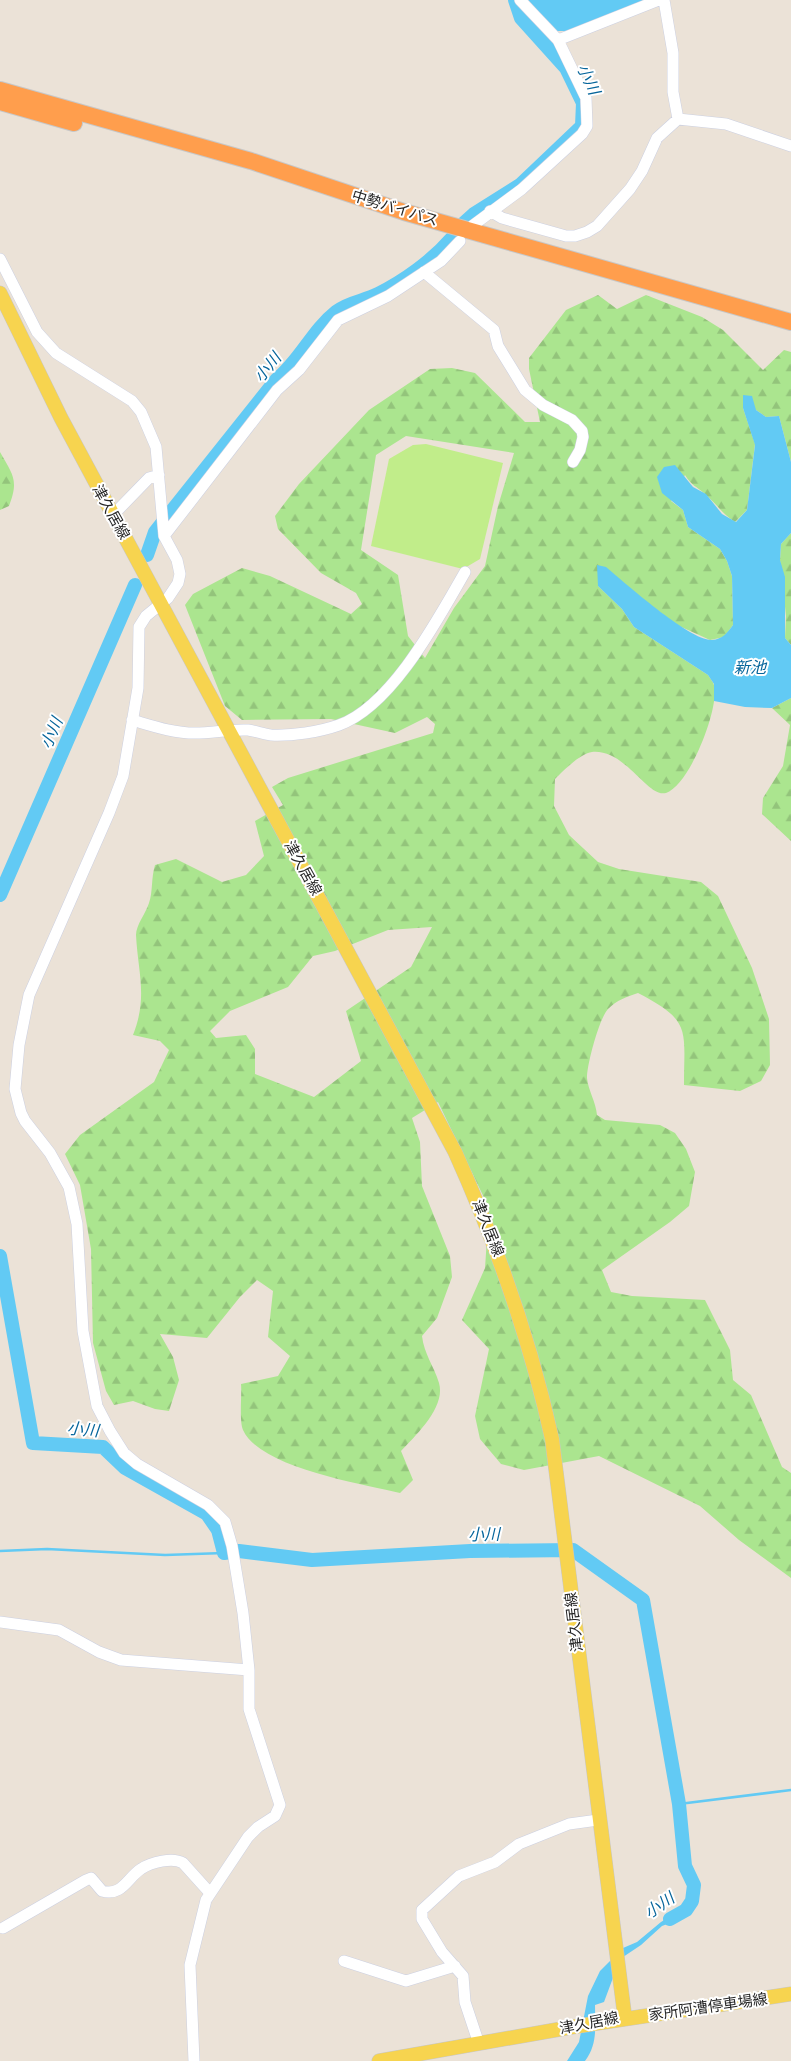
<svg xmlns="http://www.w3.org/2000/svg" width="791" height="2061" viewBox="0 0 791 2061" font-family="'Source Sans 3','Noto Sans JP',sans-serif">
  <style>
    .forest { fill: url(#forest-firs); fill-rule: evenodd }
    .pitch { fill: #c1ed8a }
    .water { fill: #62caf4 }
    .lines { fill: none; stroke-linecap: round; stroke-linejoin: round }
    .stream { stroke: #62caf4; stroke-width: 2.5 }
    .river { stroke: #62caf4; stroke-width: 14 }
    .minor-casing { stroke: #ccd0e1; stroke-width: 12 }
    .major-casing { stroke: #c7c7c7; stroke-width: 15 }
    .highway-casing { stroke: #c7c7c7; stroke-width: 18 }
    .minor { stroke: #fff; stroke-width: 11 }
    .major { stroke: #f7d44f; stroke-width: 14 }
    .highway { stroke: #ff9e4d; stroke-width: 16 }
    .labels { text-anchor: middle; stroke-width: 4; stroke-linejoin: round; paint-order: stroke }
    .street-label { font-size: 15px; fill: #272727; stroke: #fff }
    .water-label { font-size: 16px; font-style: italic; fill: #06659b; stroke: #fff }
  </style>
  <defs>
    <pattern id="forest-firs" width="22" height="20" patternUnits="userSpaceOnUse" patternTransform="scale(1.25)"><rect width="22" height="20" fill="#abe58f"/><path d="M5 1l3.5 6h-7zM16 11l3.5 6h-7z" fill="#93c47b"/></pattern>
  </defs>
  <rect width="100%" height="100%" fill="#ebe2d7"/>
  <path class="forest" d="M598,295L617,309L646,295L702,317L723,330L763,370L784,350L791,352V462L779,416L766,417L756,410L743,408L755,444L747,510L735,522C721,513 717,504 705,494C696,486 692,486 685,475L671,501L683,510L688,527L720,549L727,561L732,576L733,625L724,637L710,640L677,625L640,597L598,586L622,609L634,627L708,675C710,678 713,682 714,685C720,707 690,785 666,793C647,798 626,749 592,752C581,753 563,771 555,779L554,806L569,835L598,862L619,869L701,882L718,896L752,968L769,1019L770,1065L761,1081L740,1091L684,1085C684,1029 692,1021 638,993C626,997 617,1000 608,1009C599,1019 587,1064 587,1078C588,1090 596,1102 597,1115L605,1120L660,1125L675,1133L686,1149L695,1172L689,1206L670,1222L602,1270L611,1292L632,1296L705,1300L730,1350L733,1380L751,1395L782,1467L791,1473V1578L739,1540L700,1506L599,1456L524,1470L501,1464L480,1439L475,1416L489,1349L462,1320L485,1268L489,1208L438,1102L412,1118L420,1142L422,1186L450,1256L452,1277L437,1318L422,1336C424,1354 434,1366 439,1383C446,1407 416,1435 401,1451L413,1480L400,1493C363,1484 260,1468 243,1430C239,1421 242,1394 241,1384L278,1376L290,1356L268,1337L273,1291L257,1280L240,1297L207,1338L160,1334L173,1357L179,1380L169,1411L155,1409L133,1401L114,1405L106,1391L93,1343L91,1249L80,1185L65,1154L80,1135L154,1082L169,1050L160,1041L133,1035C148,997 138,973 136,935C136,925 146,913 149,903C153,892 151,878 155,865L176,859L222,882L246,875L264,856L255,821L283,805L272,787L288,778L433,733L435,724L427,717L395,733L331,719L242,720L225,706L185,605L193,594L242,568L270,576L351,614L362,604L356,593L321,573L278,529L275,516L299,484L369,410L430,369L452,368L475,373L525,422H540L529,369V358L566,310ZM406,436L514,453L498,506L485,566L454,608L425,658L408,636L398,575L361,550L376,455ZM432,927L411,967L346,1011L361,1061L314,1097L255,1074V1049L246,1035L216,1038L210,1031L230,1011L288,987L313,956L335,951L388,930Z
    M0,452C13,475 19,480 9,506L0,510Z
    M791,533V645L785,638L786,616L780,560L781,544Z
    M791,698V841L762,814L763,798L783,766L790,725L772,708Z"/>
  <path class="pitch" d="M426,444L503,463L480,559L463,569L371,546L389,459L413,445Z"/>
  <path class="water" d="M528,0H645L571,31H556Z
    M743,395L752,396L756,410L766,417L779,416L791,462V533L781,544L780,560L785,577V638L791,645V698L772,708L745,707L714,701V684L708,675L634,627L622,609L598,586L597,565L606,567C624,582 690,641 712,640C723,639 727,633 733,625L732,576L727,561L720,549L688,527L683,510L662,493L657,477L664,467L675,465L693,487L706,494L722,514L736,522L747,510L755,445L743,408Z
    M684,1908L688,1912L683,1918L662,1926L641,1945L620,1959L604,2002L595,2005C595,2026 598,2044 585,2061H567L579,2042L588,1996L600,1971L623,1948L637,1942L661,1922Z"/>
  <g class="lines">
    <path class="stream" d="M0,1551L47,1549L165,1555L224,1553
      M679,1804L791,1790"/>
    <path class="river" d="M464,223L474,214L520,185L582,126L583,103L566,68L521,18L515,0
      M147,555L155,532L276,380C300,361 312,331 336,312C348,302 365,301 378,294C404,281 432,261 451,239
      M0,895L135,585
      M0,1256L33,1443L103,1447L125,1468L207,1514L218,1530L224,1553L239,1551L312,1560L470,1551L573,1550L643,1600L679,1804L685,1866L694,1885L692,1901L686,1910L670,1919"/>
    <defs>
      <path id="minor" d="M558,40L659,0
        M678,119L726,124L791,146
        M490,211L502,218L566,236H575L587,232L597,226L630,189L642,171L657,138L678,119L673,92V53L664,0
        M472,226L522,189L582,134L587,126L586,98L558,40L520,0
        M0,259L37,332L56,353L132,401L141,412L156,447L164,536L177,560L180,574L178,583L168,598L146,616L139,627L138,688L123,776L109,813L29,995L19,1045L15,1089L21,1113L25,1121L50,1153L69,1187L77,1224L83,1331L97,1406L110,1431L124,1453L137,1464L208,1505L225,1522L232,1546L243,1613L249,1670V1709L280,1805L275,1816L258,1827L248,1837L206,1900L190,1965L194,2061
        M424,272L494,330L498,346L525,390L543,405L572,420L582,431L583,437L580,450L573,462
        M113,515L149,478L159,475
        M164,536L277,390L299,370L338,320L388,296L441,261L460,241
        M132,720C153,726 173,733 195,733C213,733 230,729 248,730C256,731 263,734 271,735C292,736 319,732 339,725C392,706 438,619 465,572
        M0,1622L59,1630L99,1652L121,1660L249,1670
        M3,1928L86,1880L91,1878L102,1891C122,1897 128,1877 141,1869C151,1862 173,1857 183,1863L210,1893
        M344,1961L406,1981L455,1966
        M479,2044L465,2002L463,1976L442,1952L422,1919V1910L459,1876L495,1862L519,1844L569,1824L598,1820"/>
      <path id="major" d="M0,293L61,418L455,1152C497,1245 530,1339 552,1439L625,2019
        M379,2061L572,2027L791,1994"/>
      <path id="highway" d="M0,90L251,161L404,212L791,322
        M0,102L74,123"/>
    </defs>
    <use href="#minor" class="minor-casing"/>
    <use href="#major" class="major-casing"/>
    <use href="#highway" class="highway-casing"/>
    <use href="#minor" class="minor"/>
    <use href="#major" class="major"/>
    <use href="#highway" class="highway"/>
  </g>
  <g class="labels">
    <g class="street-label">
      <text transform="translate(395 208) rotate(17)" y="5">中勢バイパス</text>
      <text transform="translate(111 512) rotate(61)" y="5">津久居線</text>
      <text transform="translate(303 868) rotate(61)" y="5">津久居線</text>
      <text transform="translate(488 1228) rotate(68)" y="5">津久居線</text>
      <text transform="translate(574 1622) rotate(-97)" y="5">津久居線</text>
      <text transform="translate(708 2007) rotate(-8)" y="5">家所阿漕停車場線</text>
      <text transform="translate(589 2023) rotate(-11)" y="5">津久居線</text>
    </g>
    <g class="water-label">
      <text transform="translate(589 79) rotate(65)" y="6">小川</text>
      <text transform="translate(267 367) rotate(-51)" y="6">小川</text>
      <text x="750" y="673">新池</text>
      <text transform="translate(51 733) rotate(-67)" y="6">小川</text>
      <text transform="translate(83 1429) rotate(5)" y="6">小川</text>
      <text transform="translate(484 1534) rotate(-1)" y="6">小川</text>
      <text transform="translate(659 1905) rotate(-35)" y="6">小川</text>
    </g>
  </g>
</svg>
